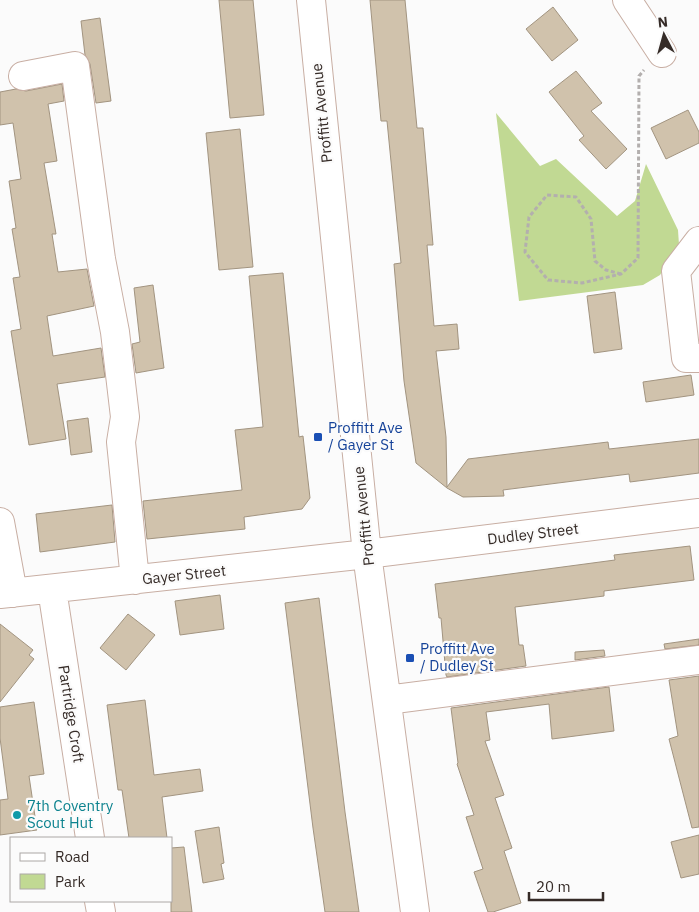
<svg xmlns="http://www.w3.org/2000/svg" width="699" height="912" viewBox="0 0 699 912" font-family="'IBM Plex Sans',sans-serif">
  <style>
    .green { fill: #c1d993 }
    .building { fill: #d0c2ac; stroke: #a29480 }
    .lines { fill: none; stroke-linecap: round; stroke-linejoin: round }
    .minor-casing { stroke: #c8aea3; stroke-width: 30 }
    .path { stroke: #b3afae; stroke-width: 3; stroke-dasharray: 4 2.5; stroke-linecap: butt }
    .minor { stroke: #fff; stroke-width: 28 }
    .transit-dot { fill: #1a4fb4; stroke: #fbfbfb; stroke-width: 2 }
    .culture-dot { fill: #0f9aa8; stroke: #fbfbfb; stroke-width: 2 }
    .labels { text-anchor: middle; stroke-width: 4.5; stroke-linejoin: round; paint-order: stroke }
    .street-label { font-size: 15px; fill: #352b27; stroke: #fbfbfb }
    .transit-label { font-size: 15px; fill: #164399; stroke: #fbfbfb; text-anchor: start }
    .culture-label { font-size: 15px; fill: #0d838f; stroke: #fbfbfb; text-anchor: start }
  </style>
  <rect width="100%" height="100%" fill="#fbfbfb"/>
  <path class="green" d="M496,113L540,166L556,159L617,216L635,201L646,164L678,230L679,245L660,275L643,285L519,301Z"/>
  <path class="building" d="M219,0H253L264,115L230,118Z
    M370,0H405L417,128H423L433,245H427L434,326L457,324L459,349L436,351L446,437L447,487L468,459L608,442L609,449L699,439V473L630,482L629,474L503,490L504,496L463,497L447,488L416,463L404,381L394,264L401,263L387,121H381Z
    M553,7L578,40L552,61L526,29Z
    M100,18L111,101L96,103L90,64L85,55L81,21Z
    M576,71L602,103L591,111L627,149L606,169L579,140L584,136L549,92Z
    M62,84L64,101L48,104L57,161L44,163L56,234H52L58,272L87,269L94,306L47,316L53,356L101,348L105,377L57,384L66,439L29,445L11,331L21,329L13,278L20,277L12,229L16,228L9,181L21,179L13,123L0,125V92L16,89L26,91Z
    M688,110L699,132V143L666,159L651,128Z
    M240,129L253,267L219,270L206,133Z
    M283,273L299,437L303,436L310,498L302,509L244,517L245,529L147,539L143,501L242,490L235,430L263,427L249,276Z
    M153,285L164,368L136,373L132,344L140,342L134,288Z
    M615,292L622,349L594,353L587,296Z
    M691,375L694,395L646,402L643,382Z
    M88,418L92,452L71,455L67,421Z
    M112,505L115,542L40,552L36,514Z
    M690,546L694,580L604,591V596L515,607L519,645H523L526,666L447,677L446,675L441,618H439L435,584L615,560L614,555Z
    M220,595L224,629L180,635L175,601Z
    M319,598L345,812L359,912H325L313,828L285,603Z
    M128,614L155,635L126,670L100,648Z
    M0,624L33,650L29,655L34,659L0,702Z
    M699,639V645L665,649L664,644Z
    M604,650L605,656L575,660V652Z
    M699,676V827L692,828L669,739L678,736L669,680Z
    M609,687L614,731L552,739L549,704L486,712L490,740L485,741L504,795L495,798L512,848L504,851L521,903L493,912H488L474,872L483,869L466,817L474,815L457,764L458,763L451,708Z
    M145,700L154,775L200,769L203,791L162,797L167,838H129L122,790H118L107,705Z
    M34,702L44,774L29,776L37,830L0,835V800L8,799L0,738V707Z
    M219,827L224,863L221,864L224,879L203,883L195,831Z
    M699,835V874L681,878L671,842Z
    M184,847L192,912H171V848Z"/>
  <g class="lines">
    <defs>
      <path id="minor" d="M311,0L367,554L415,912
        M627,0L662,53
        M23,76L75,66L101,259L115,332L125,417L121,442L135,580
        M699,241L676,271L686,358H699
        M0,522L13,593
        M52,589L90,838
        M0,594L367,554L699,513
        M387,700L699,660
        M99,901L101,912"/>
    </defs>
    <use href="#minor" class="minor-casing"/>
    <path class="path" d="M621,274L606,270L595,261L591,219L576,197L547,195L529,217L525,252L548,280L582,283L621,274L638,258L639,76L644,70"/>
    <use href="#minor" class="minor"/>
  </g>
  <g class="transit-dot">
    <rect x="313" y="432" width="10" height="10" rx="2.5"/>
    <rect x="405" y="653" width="10" height="10" rx="2.5"/>
  </g>
  <circle class="culture-dot" cx="17" cy="815" r="5"/>
  <g class="labels">
    <g class="street-label">
      <text transform="translate(322 113) rotate(-96)" y="5">Proffitt Avenue</text>
      <text transform="translate(364 516) rotate(-96)" y="5">Proffitt Avenue</text>
      <text transform="translate(533 534) rotate(-7)" y="5">Dudley Street</text>
      <text transform="translate(184 575) rotate(-6)" y="5">Gayer Street</text>
      <text transform="translate(71 714) rotate(81)" y="5">Partridge Croft</text>
    </g>
    <g class="transit-label">
      <text x="328" y="433">Proffitt Ave<tspan x="328" dy="17">/ Gayer St</tspan></text>
      <text x="420" y="654">Proffitt Ave<tspan x="420" dy="17">/ Dudley St</tspan></text>
    </g>
    <g class="culture-label">
      <text x="27" y="811">7th Coventry<tspan x="27" dy="17">Scout Hut</tspan></text>
    </g>
  </g>
  <rect x="10" y="837" width="162" height="65" fill="#fbfbfb" stroke="#aca8a6"/>
  <rect x="20" y="853" width="25" height="8" fill="#ffffff" stroke="#aca8a6"/>
  <text x="55" y="862" font-size="15" fill="#352b27">Road</text>
  <rect x="20" y="874" width="25" height="15" fill="#c1d993" stroke="#aca8a6"/>
  <text x="55" y="887" font-size="15" fill="#352b27">Park</text>
  <g transform="translate(664 35) rotate(354)" stroke="#fbfbfb" stroke-width="4" paint-order="stroke">
  <path d="M0-4L9 19L0 12L-9 19Z" fill="#352b27"/>
  <text y="-8" font-size="14" font-weight="bold" text-anchor="middle" fill="#352b27">N</text>
  </g>
  <path d="M529 892v8h74v-8" fill="none" stroke="#352b27" stroke-width="2.5"/>
  <text x="536" y="892" font-size="15" fill="#352b27" stroke="#fbfbfb" stroke-width="4" paint-order="stroke">20 m</text>
</svg>
